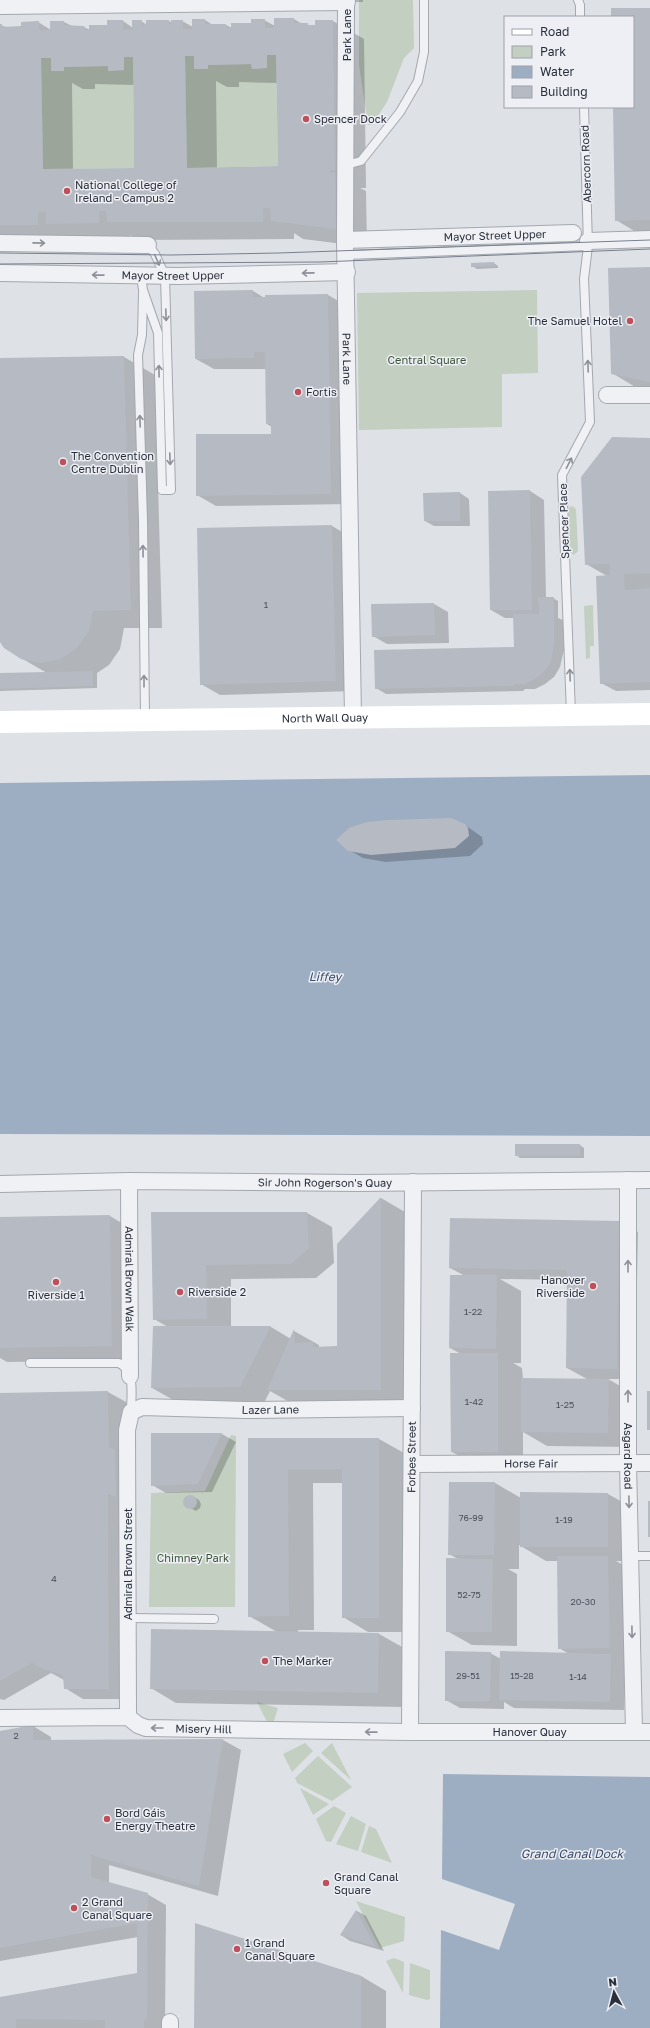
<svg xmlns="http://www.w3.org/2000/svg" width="650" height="2028" viewBox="0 0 650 2028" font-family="'Golos Text',sans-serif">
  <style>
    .green { fill: #c3cfc0 }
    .water { fill: #9dadc2 }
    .shadow { fill: #0003; fill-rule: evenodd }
    .building { fill: #b6bac2; fill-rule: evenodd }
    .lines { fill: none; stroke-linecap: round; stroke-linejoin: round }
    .lane-casing { stroke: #a4a8af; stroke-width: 10 }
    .street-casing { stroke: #a4a8af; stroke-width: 18 }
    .lane { stroke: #f0f1f5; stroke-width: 8 }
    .street { stroke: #f0f1f5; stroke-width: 16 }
    .secondary { stroke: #fff; stroke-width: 22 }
    .tram { stroke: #79808d; stroke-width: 1 }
    .oneway { stroke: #8c9098 }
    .poi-dot { fill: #be505b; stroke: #edeff4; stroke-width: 1.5 }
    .labels { text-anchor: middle; stroke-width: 3; stroke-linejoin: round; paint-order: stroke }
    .number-label { font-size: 9px; fill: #4c525d }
    .street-label { font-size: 11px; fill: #292f3b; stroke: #edeff4 }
    .poi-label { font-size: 11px; fill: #292f3b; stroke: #edeff4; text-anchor: start }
    .park-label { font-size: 11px; fill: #3c5538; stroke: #edeff4 }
    .water-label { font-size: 12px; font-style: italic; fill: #384c6a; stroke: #edeff4 }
  </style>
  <rect width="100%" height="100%" fill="#dee1e6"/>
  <path class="green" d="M359,0H413L414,48L404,58L387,102L372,125H368L359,65Z
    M267,55H276L278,166L187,168L185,56H194L195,69H208V65L251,64L252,69L267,68Z
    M124,57H133L134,168L43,169L41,58H51V71H64V67L108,66V71L124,70Z
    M537,290L538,373L502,374V427L359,430L357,293Z
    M572,506L576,509L578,551L574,555L570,552L568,509Z
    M593,605L594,646H590V658L586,659L584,606Z
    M231,1435L236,1436L235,1607H149L151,1493L205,1491Z
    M257,1702L278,1708L273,1724H268Z
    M305,1743L313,1751L292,1772L283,1754Z
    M332,1743L351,1780L321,1753Z
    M318,1756L352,1787L332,1801L297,1783L295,1778Z
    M300,1788L329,1804L313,1815Z
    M334,1806L346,1813L331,1842L326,1841L316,1819Z
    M351,1816L366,1824L358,1851L336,1844Z
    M369,1826L376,1829L392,1863L361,1852Z
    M356,1901L405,1917L404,1941L380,1948Z
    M394,1958L404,1962L403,1993L386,1961Z
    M410,1963L430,1970V1999L427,2000L409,1995Z"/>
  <path class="water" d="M650,775V1136L0,1134V783Z
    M443,1774L650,1777V2028H440L441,1930L499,1950L515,1904L442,1879Z"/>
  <path class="shadow" d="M342,0H363V2H346Z
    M650,9V235H641L616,220L614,107H633V17H612Z
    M294,19L302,24L311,26L333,21L364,39L366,188H360L366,191L367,247L303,239L294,233V239L139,240L130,235V240L78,241L69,236V242L17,243L0,234V25L6,27H22L38,22L51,30L64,22L72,26L84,27L90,30L123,21L133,28L141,21L147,25L169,21L172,23L182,21L193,27V20H205L213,25H226L232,28L264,20L275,26ZM216,81L227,87H239V82L278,83L279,167L217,168ZM72,83L83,89H95V84L134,85L135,169L73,170Z
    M494,263L498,266V268L477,269L472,266Z
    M650,268V390L637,388L612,373Z
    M253,291L266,299V296L328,295L347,306L349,504L216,506L197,495L272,435V427L267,424L266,369H214L196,359Z
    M124,357L155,375L162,628H124L120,649L109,665L97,673V688L0,691V674L47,673L21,658L0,641V359Z
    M650,439V690L616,691L601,683L607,576L586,564Z
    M530,491L544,500L546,598H553L558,601V618L563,620L564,650L560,667L554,677L545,684L535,689H525L523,691L386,694L376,688L515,648L514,618H505L491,610L489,492Z
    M460,493L469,499L470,526H434L425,521Z
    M332,526L351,537L354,691L220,695L201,684L198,529Z
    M434,604L448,612L449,643L387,644L373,636Z
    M465,825L482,837L483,844L470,856L386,862L363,858L349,850Z
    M580,1145L584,1148V1158H520L516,1155Z
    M381,1198L405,1212L406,1404H293L270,1391L265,1401L177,1402L152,1388L168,1327L154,1319L152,1213H307L332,1227L334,1263L316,1278L231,1279V1327H271L291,1339L294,1331L319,1345V1347H338Z
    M110,1216L135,1231L137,1360L7,1362L0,1358V1218Z
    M451,1219L619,1222L638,1232L635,1379H608L634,1394L633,1447L547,1446L523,1432V1466H477L452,1452L461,1354L450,1348L465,1276L450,1268ZM500,1279L568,1280L567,1368L587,1379H523L522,1368L513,1363H521V1291Z
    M108,1392L126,1402L127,1699H83L65,1688L64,1680L51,1673L4,1700L0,1699V1394Z
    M152,1434H222L236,1442L212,1492L166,1493L152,1485Z
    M249,1439H379L404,1453V1632H368L343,1617V1483H313L314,1630H298V1632L379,1634L404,1648L403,1707L176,1703L151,1688L277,1632L249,1616Z
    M495,1483L521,1498V1493L608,1494L633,1508V1561H616L633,1571L625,1662L624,1710L514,1708L504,1702V1709L460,1708L446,1700L490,1653L501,1659L569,1654L559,1648L558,1561H546L519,1545V1569H508L517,1574V1646L472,1645L447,1631L458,1559L449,1554Z
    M187,1497H194L199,1500L201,1504L200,1508L196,1511L185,1505L184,1500Z
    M33,1726L51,1737V1741L223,1740L241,1750L218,1896L109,1865V1883L147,1894L166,1905L165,2028H0V1998L138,1974V1937L0,1961V1732Z
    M357,1911L366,1916L384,1951L350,1941L341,1935Z
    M196,1924L361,1976L386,1991V2028H195Z"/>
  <path class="building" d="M611,8H650V220L615,221L613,107H633V17H611Z
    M274,18H294V23H308V25H315V20H333L335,170H330V173L335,172L336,229L271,221L270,208H263V222H107L106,211H99V223L46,224V212H38V225H0V24H2V27L21,26V22L39,21V30H50V21H64V25L84,26L85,30H89V25H107V20H123V30L132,29V20H142V25L146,24V20H169V24H171V20H183V29H192V19H205V24H226V28H231V23H251V19H265V28H274ZM267,55H276L278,166L187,168L185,56H194V69H208V65L251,64L252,69L267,68ZM124,57H133L134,168L43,169L41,58H51V71H64V67L108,66V71L124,70Z
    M494,262V266L471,267V263Z
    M650,267V382L611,374L608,268Z
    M253,290V297H265V295L328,294L331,494L196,496V434H271V424H266L265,352H254V358L195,359L194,291Z
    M124,356L131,610L93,611L89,631L78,647L61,659L41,663L21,659L4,648L0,642V358Z
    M612,437L650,438V573L624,574L625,590L650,588V682L600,684L596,576L610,575V564L585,565L581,477Z
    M530,490L532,610H490L488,491Z
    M460,492V521H424L423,493Z
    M332,525L336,681L200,685L197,528Z
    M538,597H554V644L551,662L544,672L535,679L525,684H515L513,686L375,689L374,650L514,647L513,614H539Z
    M434,603L435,635L372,637L371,604Z
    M93,671V686L0,689V673Z
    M451,818L465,824L468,828L469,836L455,848L371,855L348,851L336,840L349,828L367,822L387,820Z
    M515,1144H580V1156H515Z
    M381,1197V1390H267L294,1329L295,1343L313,1342V1347L337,1346V1244Z
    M151,1212H307L309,1248L291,1264L206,1265L207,1319L153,1320Z
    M110,1215L112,1346L0,1348V1217Z
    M450,1218L619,1221L617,1369L566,1368L567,1270L449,1268Z
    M450,1275H497L496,1349L449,1348Z
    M153,1326H271L240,1387L151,1388Z
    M450,1353H498V1452H451Z
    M521,1378L609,1379L608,1433L521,1432Z
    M108,1391L109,1447L115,1450L116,1497L108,1494L109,1689H64L63,1675L46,1670L32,1663L0,1681V1393Z
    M647,1391H650V1430H647Z
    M151,1433H222L198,1484L151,1486Z
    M248,1438H379V1618H342V1469H288L289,1616L248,1617Z
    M449,1482H495L494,1555H448Z
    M520,1492L608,1493V1547H520Z
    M183 1502a7 7 0 1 1 14 0a7 7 0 1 1-14 0Z
    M648,1501H650V1537H648Z
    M557,1556H608L610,1648L558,1649Z
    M446,1558L493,1559L492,1632H446Z
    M151,1629L379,1633L378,1693L150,1689Z
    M445,1651L491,1652L490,1701H445Z
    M500,1651L611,1654L610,1702L499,1700Z
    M33,1725V1740L223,1739L199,1886L91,1855V1877L148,1893L147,2020H144V2028H105V2020L16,2019V2028H0V1997L137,1973V1923L0,1948V1731Z
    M356,1910L376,1947L340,1935Z
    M195,1923L361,1976V2028H194Z"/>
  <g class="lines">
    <defs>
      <path id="lane" d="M578,0L580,5V17
        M346,165L361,161L400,112L418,81L424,52V0
        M346,255L588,246
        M141,276L143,290L158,333L162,490H171L165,276L155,254L148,245
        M143,293L142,335L138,355L143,521L145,719
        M571,714L562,475L590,422L584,279L588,246L584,107
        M30,1363H119C136,1372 131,1395 131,1412
        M630,1556H650
        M128,1618L214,1619"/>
      <g id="street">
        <path id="s1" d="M346,0L345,240L353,717"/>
        <path d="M0,6L347,2"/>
        <path id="s2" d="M345,240L573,233"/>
        <path d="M588,241L650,239"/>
        <path d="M0,243L148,245"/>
        <path id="s3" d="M0,273L179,276L347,272"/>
        <path d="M607,395H650"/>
        <path id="s4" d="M628,1180V1463L634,1731"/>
        <path id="s5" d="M129,1181L130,1376"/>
        <path id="s6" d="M0,1184L129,1181L357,1183L650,1180"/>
        <path id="s7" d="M412,1464L650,1463"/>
        <path id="s8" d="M128,1717L127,1430L131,1412L142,1407L246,1410L412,1408"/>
        <path id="s9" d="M0,1718L128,1717L138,1725L146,1728L410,1732H650"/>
        <path id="s10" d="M410,1732L413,1182"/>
        <path d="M170,2022V2028"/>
      </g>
    </defs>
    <use href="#lane" class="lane-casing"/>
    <use href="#street" class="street-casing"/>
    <use href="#lane" class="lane"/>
    <use href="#street" class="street"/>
    <path class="secondary" id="s11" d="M0,722L650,714"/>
    <path class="tram" d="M0,253L171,255L279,253L650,240
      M0,264L320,262L650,249"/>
  </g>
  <defs><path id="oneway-shaft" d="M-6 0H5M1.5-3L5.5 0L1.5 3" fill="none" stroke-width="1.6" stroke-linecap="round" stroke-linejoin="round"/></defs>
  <g class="oneway">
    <use href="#oneway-shaft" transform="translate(39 243) rotate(1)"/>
    <use href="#oneway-shaft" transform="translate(157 260) rotate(66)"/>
    <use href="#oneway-shaft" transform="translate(308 273) rotate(179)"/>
    <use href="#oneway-shaft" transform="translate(98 275) rotate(-179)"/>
    <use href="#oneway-shaft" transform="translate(166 315) rotate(88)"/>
    <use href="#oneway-shaft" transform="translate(588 366) rotate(-92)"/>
    <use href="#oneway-shaft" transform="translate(159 371) rotate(-91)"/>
    <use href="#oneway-shaft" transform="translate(140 421) rotate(-92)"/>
    <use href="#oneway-shaft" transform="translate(170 459) rotate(88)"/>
    <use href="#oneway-shaft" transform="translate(569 463) rotate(-63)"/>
    <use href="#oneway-shaft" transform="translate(143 551) rotate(-91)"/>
    <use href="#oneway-shaft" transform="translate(570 675) rotate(-92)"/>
    <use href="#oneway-shaft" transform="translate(144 681) rotate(-90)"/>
    <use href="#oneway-shaft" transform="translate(628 1266) rotate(-90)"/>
    <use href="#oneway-shaft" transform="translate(628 1396) rotate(-90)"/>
    <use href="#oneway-shaft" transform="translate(629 1502) rotate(89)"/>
    <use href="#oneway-shaft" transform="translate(632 1632) rotate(89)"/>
    <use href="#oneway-shaft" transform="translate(157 1728) rotate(-180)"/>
    <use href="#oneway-shaft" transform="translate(371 1732) rotate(-179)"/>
  </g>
  <g class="poi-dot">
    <circle cx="306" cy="119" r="4"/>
    <circle cx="67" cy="191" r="4"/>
    <circle cx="630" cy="321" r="4"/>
    <circle cx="298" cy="392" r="4"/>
    <circle cx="63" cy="462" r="4"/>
    <circle cx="56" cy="1282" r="4"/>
    <circle cx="593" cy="1286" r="4"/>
    <circle cx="180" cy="1292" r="4"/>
    <circle cx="265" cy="1661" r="4"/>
    <circle cx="107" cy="1819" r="4"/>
    <circle cx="326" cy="1883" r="4"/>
    <circle cx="74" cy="1908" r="4"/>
    <circle cx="237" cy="1949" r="4"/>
  </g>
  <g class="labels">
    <g class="number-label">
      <text x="266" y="608">1</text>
      <text x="473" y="1315">1-22</text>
      <text x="474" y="1405">1-42</text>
      <text x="565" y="1408">1-25</text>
      <text x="471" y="1521">76-99</text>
      <text x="564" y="1523">1-19</text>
      <text x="54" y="1582">4</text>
      <text x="469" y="1598">52-75</text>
      <text x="583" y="1605">20-30</text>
      <text x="468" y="1679">29-51</text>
      <text x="522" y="1679">15-28</text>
      <text x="578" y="1680">1-14</text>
      <text x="16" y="1739">2</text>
    </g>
    <g class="street-label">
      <text transform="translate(347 35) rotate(-90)" y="4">Park Lane</text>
      <text transform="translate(586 164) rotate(-92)" y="4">Abercorn Road</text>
      <text dy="4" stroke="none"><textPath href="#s2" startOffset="150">Mayor Street Upper</textPath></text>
      <text dy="4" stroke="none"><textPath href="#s3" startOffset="173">Mayor Street Upper</textPath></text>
      <text dy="4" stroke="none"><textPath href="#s1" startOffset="359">Park Lane</textPath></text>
      <text transform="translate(564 521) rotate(-92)" y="4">Spencer Place</text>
      <text dy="4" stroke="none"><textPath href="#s11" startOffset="325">North Wall Quay</textPath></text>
      <text dy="4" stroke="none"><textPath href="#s6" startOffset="325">Sir John Rogerson's Quay</textPath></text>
      <text dy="4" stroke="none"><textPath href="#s5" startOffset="98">Admiral Brown Walk</textPath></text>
      <text dy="4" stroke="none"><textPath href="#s8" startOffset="446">Lazer Lane</textPath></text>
      <text dy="4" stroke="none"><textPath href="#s4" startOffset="276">Asgard Road</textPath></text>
      <text dy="4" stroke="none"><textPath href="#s10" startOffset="275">Forbes Street</textPath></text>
      <text dy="4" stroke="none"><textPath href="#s7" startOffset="119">Horse Fair</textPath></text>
      <text transform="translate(128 1564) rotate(-90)" y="4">Admiral Brown Street</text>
      <text dy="4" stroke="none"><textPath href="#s9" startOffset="207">Misery Hill</textPath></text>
      <text dy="4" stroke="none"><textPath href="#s9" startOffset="533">Hanover Quay</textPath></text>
    </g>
    <g class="poi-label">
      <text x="314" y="123">Spencer Dock</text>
      <text x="75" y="189">National College of<tspan x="75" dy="13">Ireland - Campus 2</tspan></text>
      <text x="622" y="325" text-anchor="end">The Samuel Hotel</text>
      <text x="306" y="396">Fortis</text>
      <text x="71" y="460">The Convention<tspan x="71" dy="13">Centre Dublin</tspan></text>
      <text x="585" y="1284" text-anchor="end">Hanover<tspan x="585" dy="13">Riverside</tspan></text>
      <text x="188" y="1296">Riverside 2</text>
      <text x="56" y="1299" text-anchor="middle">Riverside 1</text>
      <text x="273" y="1665">The Marker</text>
      <text x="115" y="1817">Bord Gáis<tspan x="115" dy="13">Energy Theatre</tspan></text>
      <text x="334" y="1881">Grand Canal<tspan x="334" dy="13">Square</tspan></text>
      <text x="82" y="1906">2 Grand<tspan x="82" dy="13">Canal Square</tspan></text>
      <text x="245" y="1947">1 Grand<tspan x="245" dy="13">Canal Square</tspan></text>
    </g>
    <g class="park-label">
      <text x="427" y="364">Central Square</text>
      <text x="193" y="1562">Chimney Park</text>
    </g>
    <g class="water-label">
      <text x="325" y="981">Liffey</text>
      <text x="572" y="1858">Grand Canal Dock</text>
    </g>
  </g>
  <rect x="504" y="16" width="130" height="92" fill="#edeff4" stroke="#9fa2aa"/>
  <rect x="512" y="29" width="20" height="6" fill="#ffffff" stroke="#9fa2aa"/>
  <text x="540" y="36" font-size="12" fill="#292f3b">Road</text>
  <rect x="512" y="46" width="20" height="12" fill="#c3cfc0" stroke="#9fa2aa"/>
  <text x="540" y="56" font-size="12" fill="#292f3b">Park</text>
  <rect x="512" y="66" width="20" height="12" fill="#9dadc2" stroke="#9fa2aa"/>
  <text x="540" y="76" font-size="12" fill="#292f3b">Water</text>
  <rect x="512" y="86" width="20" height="12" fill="#b6bac2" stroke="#9fa2aa"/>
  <text x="540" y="96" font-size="12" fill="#292f3b">Building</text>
  <g transform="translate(614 1992) rotate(353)" stroke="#edeff4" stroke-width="3" paint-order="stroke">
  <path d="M0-3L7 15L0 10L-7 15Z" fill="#292f3b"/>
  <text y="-6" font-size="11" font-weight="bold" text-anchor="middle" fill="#292f3b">N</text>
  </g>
</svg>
